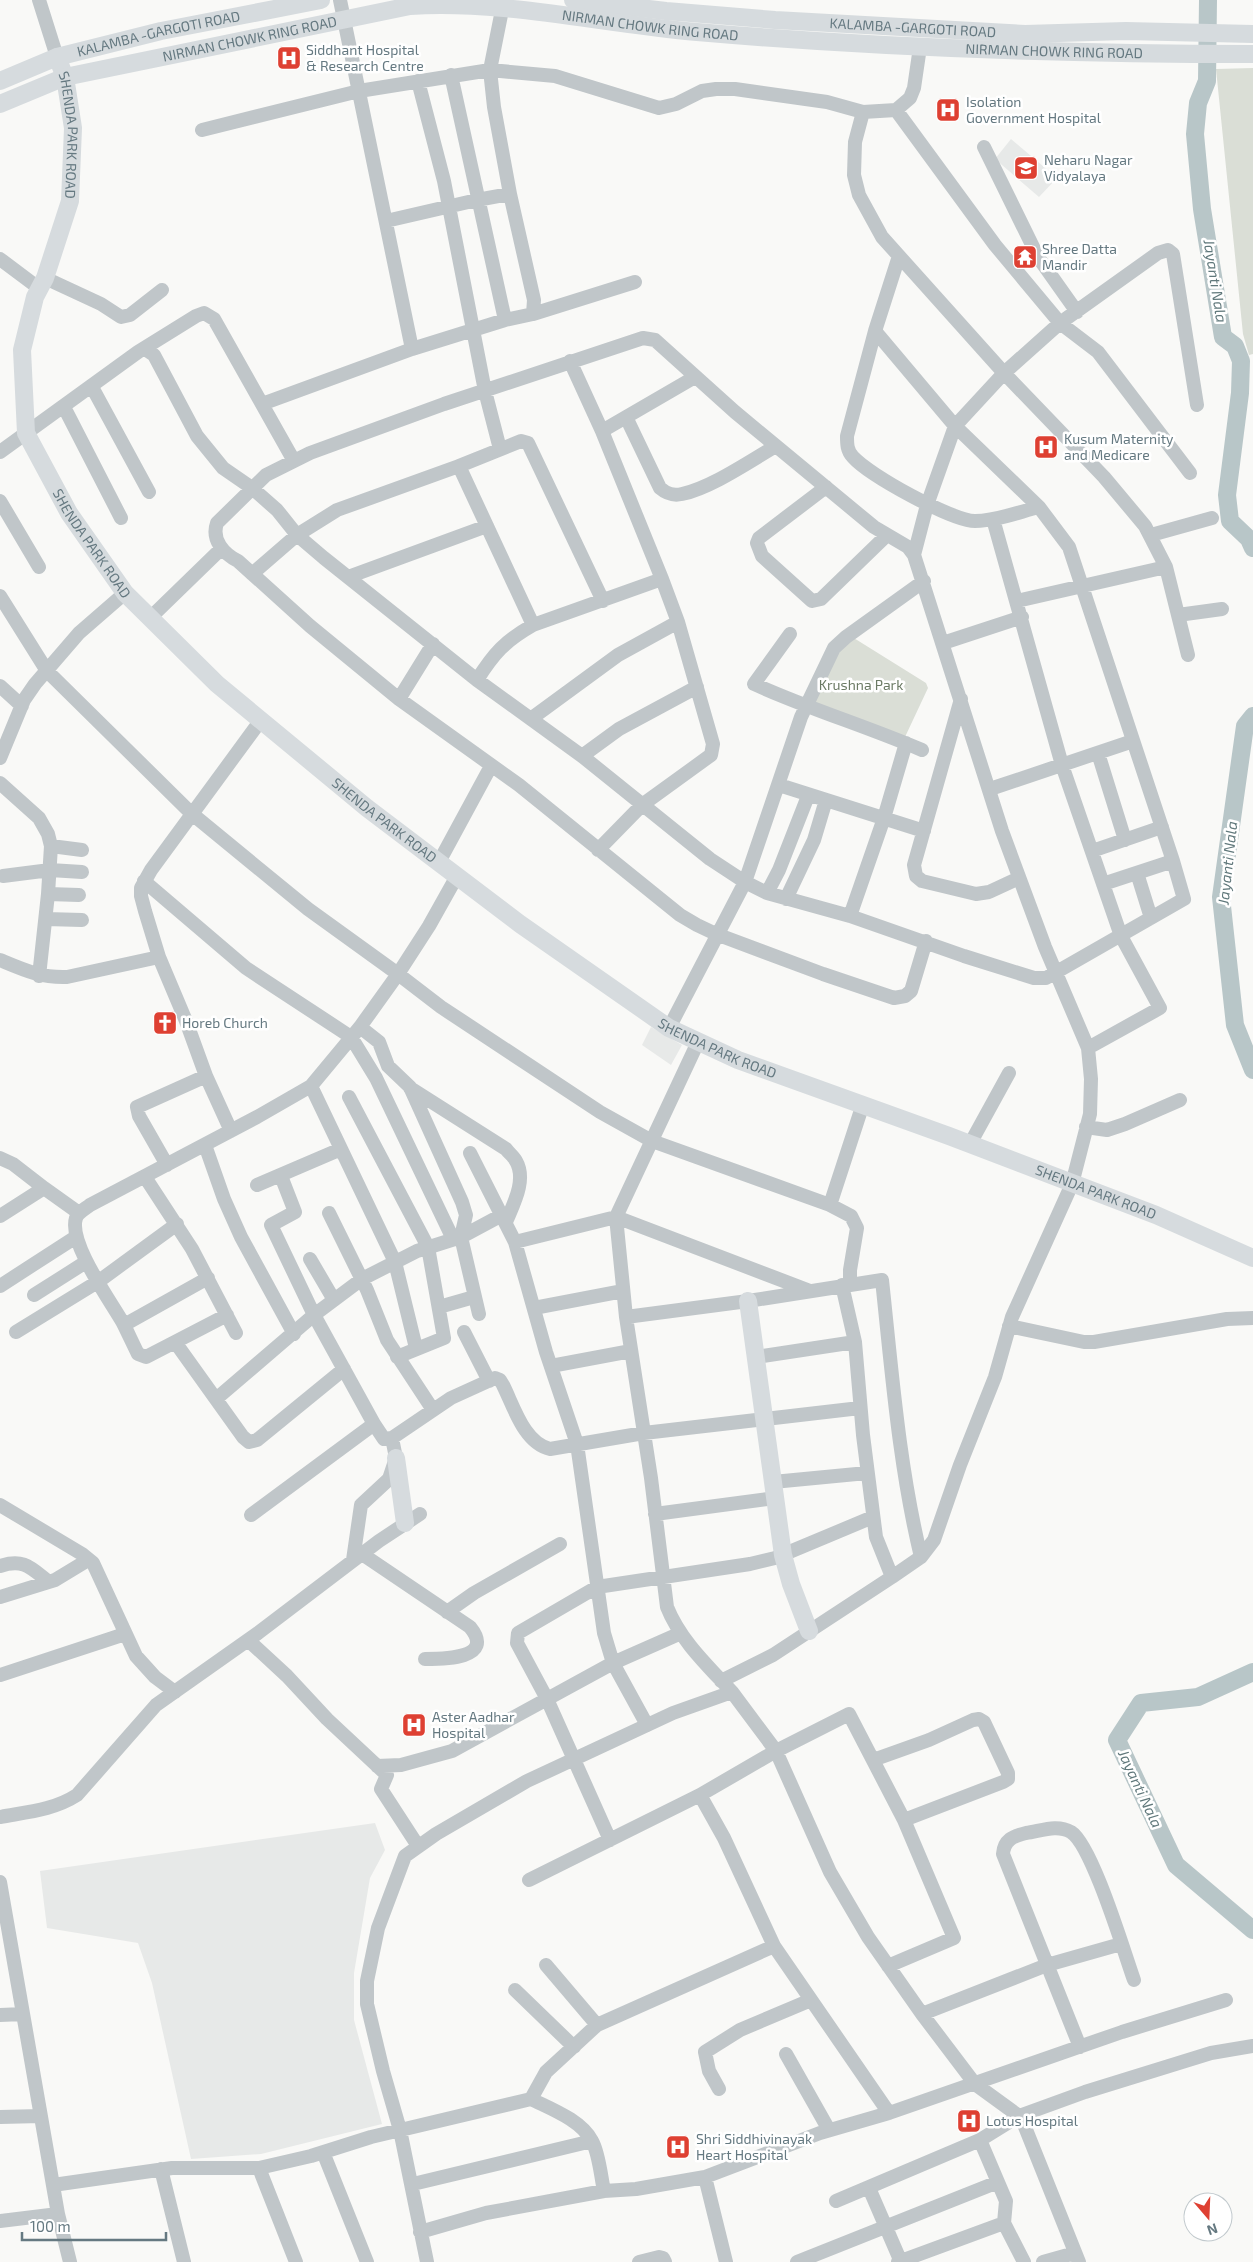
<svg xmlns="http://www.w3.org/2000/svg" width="1253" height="2262" viewBox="0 0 1253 2262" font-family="'Exo 2',sans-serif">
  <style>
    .built { fill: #e7e9e8 }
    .green { fill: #daded6 }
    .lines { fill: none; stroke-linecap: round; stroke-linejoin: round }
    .river { stroke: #b8c6c8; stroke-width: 18 }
    .minor { stroke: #c0c6c9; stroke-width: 14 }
    .major { stroke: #d6dbde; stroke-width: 18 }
    .labels { text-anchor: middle; stroke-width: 5; stroke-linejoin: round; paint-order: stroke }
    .street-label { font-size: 14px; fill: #657981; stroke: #fff }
    .poi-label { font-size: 14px; fill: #657981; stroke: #fff; text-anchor: start }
    .park-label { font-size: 14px; fill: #6b7a64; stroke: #fff }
    .water-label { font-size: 15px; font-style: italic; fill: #60787b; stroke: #fff }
  </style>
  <rect width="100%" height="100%" fill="#f9f9f7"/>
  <path class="built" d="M1011,139L1057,178L1039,197L995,159Z
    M651,1027L682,1045L671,1065L642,1045Z
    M375,1823L385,1850L370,1878L354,1973V2020L382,2124L261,2154L191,2159L152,1983L138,1943L47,1928L40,1871Z"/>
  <path class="green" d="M1253,68V354L1249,355L1243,334L1216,69Z
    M849,635L926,683L928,688L905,737L811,708L834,648Z"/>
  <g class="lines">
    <path class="river" d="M1208,0L1207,81L1198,103L1195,134L1202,209L1223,337L1235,346L1241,361L1240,393L1227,495L1230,521L1249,539L1253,548
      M1253,716L1245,726L1221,897L1235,1025L1253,1070
      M1253,1672L1198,1697L1141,1703L1117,1740L1176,1865L1253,1930"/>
    <path class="minor" d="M39,0L57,57
      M340,0L412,349
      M451,75L505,320
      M418,81L444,181L485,391L500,449
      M896,110L995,245L1060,323L1098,352L1190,473
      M863,112L855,142L854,175L859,195L882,237L1004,373L1104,477L1145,526L1166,567L1188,655
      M202,130L359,91L490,70L555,76L659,108L676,104L702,91L716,89H735L827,102L863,112L896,110L910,98L914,88L920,47
      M984,147L1038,257L1077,312
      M386,221L477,200L510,194
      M899,256L875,331L847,436C847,444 847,451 853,457C869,475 952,521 975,521C996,521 1019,512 1039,507
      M0,259L40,289
      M45,278L101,304L121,317L130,315L162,290
      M533,314L635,282
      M145,349L154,355L197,436L223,468L252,488L277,510L297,535L324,558L477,680L582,756L710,859L745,882L767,893L850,916L964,956L1034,978H1046L1184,899L1173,861L1069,547L1039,507L955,426L875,331
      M570,361L602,431L662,579
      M92,387L149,492
      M262,404L412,349L505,320L533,314L534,300L510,194L494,107L490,70L504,0
      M64,407L121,518
      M626,417L660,488C667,494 673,496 682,494C711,488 750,461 776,446
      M602,431L695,377
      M0,452L138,352L196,316L204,313L214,319L294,461
      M459,466L521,441L528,443L603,601
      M826,487L759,538L757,543L762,556L812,601L821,599L886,536
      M0,501L39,567
      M993,519L1062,765L1121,936L1160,1008L1088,1048
      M1151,535L1212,518
      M914,555L927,505L955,426L1004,373L1060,323L1158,253L1168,250L1173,254L1197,405
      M252,574L297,535L337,510L459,466L533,625
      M348,577L487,526
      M0,596L47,671L191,813L308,909L398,974L441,1007L600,1112L652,1141L830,1205L851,1216L857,1228L850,1270V1284
      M1017,601L1166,567
      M1178,615L1222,609
      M150,618L221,549
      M790,634L754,684C809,709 866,726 922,750
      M943,643L1022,617
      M477,680C494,653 505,641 533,625L662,579L678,622L713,744L711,755L642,805L598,850
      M0,686L22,706
      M399,699L433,644
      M961,699L914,865L916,876L922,881L976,894L989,892L1019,878
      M532,718L618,655L678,622
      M1098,753L1125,840
      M582,756L619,729L697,687
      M0,758L24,700L35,684L79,633L125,593
      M0,783L39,818L48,834L51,846L48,894L39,976
      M779,785L924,831
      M990,789L1133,741
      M51,846L82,850
      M1092,851L1162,827
      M439,862L491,766
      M1137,873L1151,918
      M3,876L50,870L82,872
      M144,881L246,968L351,1037L376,1078L453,1239
      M1103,884L1173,861
      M767,893L779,870L808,796
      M48,894L79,895
      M786,899L814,840L826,800
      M850,916L884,818L906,743
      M46,919L82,920
      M0,960C24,970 41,978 67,977L159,957
      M360,1027L379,1042L388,1066L410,1087L462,1202L466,1215L461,1237L479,1314
      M669,1028L745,882L801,717L834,648L846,637L924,581
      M311,1086L395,1262L416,1348
      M410,1088L506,1149C509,1153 514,1157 516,1161C527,1180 513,1205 506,1222
      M349,1097L428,1247L444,1338L397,1357
      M1086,1127L1107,1130L1125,1124L1180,1100
      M231,1131L206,1076L186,1021L159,957L145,911L141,896V888L151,870L261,720
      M970,1144L1009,1073
      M205,1145L224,1199L241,1237L294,1334
      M470,1153L515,1242L546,1352L577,1444L604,1633L613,1663L647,1725
      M0,1158L13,1164L44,1188
      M167,1165L139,1116L137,1107L206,1076
      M281,1176L295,1212L271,1225L314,1315L374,1424
      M145,1177L192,1249L236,1333
      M257,1185L341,1149
      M830,1205L863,1104
      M329,1213L367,1290L387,1340L433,1410
      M0,1216L44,1188L79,1213
      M515,1242L616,1217L810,1291
      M310,1259L334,1300
      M842,1285L855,1342L863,1435L876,1537L892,1577
      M0,1286L76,1237
      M34,1295L86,1262
      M439,1307L474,1297
      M534,1308L623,1291
      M626,1317L748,1301L882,1280C892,1373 899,1466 921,1557
      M124,1325L208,1278
      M1009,1326L1084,1342H1094L1227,1319L1253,1318
      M16,1332L99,1281L177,1224
      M464,1332L489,1381
      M175,1342L227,1315
      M756,1357L855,1342
      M551,1366L631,1351
      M344,1369L257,1440L249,1442L243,1437L175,1342L146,1357L138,1354C133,1344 128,1333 123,1323C110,1300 68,1243 76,1218C78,1212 85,1209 90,1205L257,1117L311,1086L360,1027L398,974L429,926L457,876
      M216,1399L314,1315L362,1279L417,1251L461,1237L502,1215
      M773,1482L867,1473
      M0,1505L82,1554L93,1563L136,1656L155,1677L175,1692
      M655,1514L775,1498
      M251,1515L374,1424L384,1439L392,1438L451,1398L495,1378L500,1380L503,1385C514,1407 524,1443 550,1449L644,1433L860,1408
      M362,1554L470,1627C496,1659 443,1659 425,1659
      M353,1560L361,1505L389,1479L396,1458L392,1438
      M0,1566C24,1558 31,1568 49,1582
      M0,1597L55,1580L88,1560
      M447,1612L474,1593L560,1544
      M248,1640L287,1676L327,1719L387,1775L381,1789L418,1846
      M0,1675L125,1634
      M721,1681L773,1655L892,1577L921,1557L934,1540L960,1465L995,1377L1012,1317L1072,1184L1090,1114L1091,1079L1088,1048L1045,947L1002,831L914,555L908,547L874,527L735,412L655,340L643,338L444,404L310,453L266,475L217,523C211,540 224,554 238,561L310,626L399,699L519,785L680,915L697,925L716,934L823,974L894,998L905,996L911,991L926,941
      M732,1692L776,1751L830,1872L868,1937L922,2014L975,2084L1019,2116L1023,2122L1079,2262
      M873,1760L929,1740L973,1720L979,1719L984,1722L1008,1773V1779L1003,1782L904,1820
      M377,1766L401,1765L452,1751L613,1663L681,1633
      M0,1817C27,1812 54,1810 77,1795L156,1705L258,1633L379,1541L420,1514
      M610,1840L547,1699L517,1643L518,1633L597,1587L750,1564L775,1558L873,1517
      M529,1880L700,1795
      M0,1882L58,2214L70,2262
      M546,1965L597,2025
      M888,1966L954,1938L904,1820L849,1714L776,1751L700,1795L724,1838L774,1946L889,2113
      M515,1990L574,2047
      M922,2014L1047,1965L1121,1944
      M0,2015L23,2014
      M1080,2047L1003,1854C1004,1840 1013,1836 1026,1833C1041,1831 1057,1824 1071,1832C1092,1845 1124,1952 1134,1980
      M786,2054L829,2130
      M719,2089L709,2071L705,2052L740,2030L811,2000
      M0,2117L41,2116
      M980,2140L1019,2116L1085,2092L1211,2053L1253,2046
      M323,2152L367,2262
      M161,2169L184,2262
      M705,2177L726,2262
      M413,2184L592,2141
      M53,2185L172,2168H259
      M869,2188L901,2262
      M604,2191C601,2177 599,2153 592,2141C581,2120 551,2109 531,2099L546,2072L597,2025L774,1946
      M836,2201L980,2140L1006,2201L1004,2223L1024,2262
      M0,2221L58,2214
      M420,2232L486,2213L604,2191L636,2189L705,2177L820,2133L889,2113L1122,2032L1226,2000
      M296,2262L259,2168L311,2156L371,2137L531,2099
      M427,2262L400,2130L383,2071L367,2004V1981L378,1928L405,1856L436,1834L527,1781L673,1713L732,1692C708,1666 680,1640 667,1607L651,1478L626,1317L616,1217L698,1042
      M639,2262L659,2257L663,2258L665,2262
      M797,2262L998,2182
      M898,2262L1004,2223
      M1043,2262L1075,2253"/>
    <g class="major">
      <path id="s1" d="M573,0L666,11L775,20L1025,34L1126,31L1253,34"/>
      <path id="s2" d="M57,57L65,77L73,128L70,201L45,278L35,297L22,350L26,433L69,513L125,593L217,684L367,808L520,924L669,1028L738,1060L949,1136L1156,1215L1253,1258"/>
      <path id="s3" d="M0,81L57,57L161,31L321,0"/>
      <path id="s4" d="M0,104L65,77L410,6C506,0 602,24 697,32C882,48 1067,54 1253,54"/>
      <path d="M748,1301L783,1555L791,1584L809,1631"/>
      <path d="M396,1458L405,1523"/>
    </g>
  </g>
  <defs>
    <symbol id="hospital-square" viewBox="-11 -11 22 22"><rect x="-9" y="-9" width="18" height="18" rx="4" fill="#de4032" stroke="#fff"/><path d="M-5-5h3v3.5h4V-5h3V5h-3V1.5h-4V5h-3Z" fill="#fff"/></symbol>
    <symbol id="university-square" viewBox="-11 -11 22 22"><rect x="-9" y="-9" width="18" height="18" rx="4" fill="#de4032" stroke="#fff"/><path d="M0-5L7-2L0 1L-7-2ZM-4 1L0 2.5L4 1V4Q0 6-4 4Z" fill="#fff"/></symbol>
    <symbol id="temple-square" viewBox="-11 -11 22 22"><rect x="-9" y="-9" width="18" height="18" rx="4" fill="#de4032" stroke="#fff"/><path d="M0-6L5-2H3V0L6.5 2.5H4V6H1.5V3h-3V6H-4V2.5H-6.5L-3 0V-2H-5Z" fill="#fff"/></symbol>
    <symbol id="church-square" viewBox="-11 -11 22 22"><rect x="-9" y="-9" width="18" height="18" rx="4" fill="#de4032" stroke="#fff"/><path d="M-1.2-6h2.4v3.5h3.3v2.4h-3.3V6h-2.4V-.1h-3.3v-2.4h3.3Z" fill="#fff"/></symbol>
  </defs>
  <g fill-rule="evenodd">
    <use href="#hospital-square" x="275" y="44" width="28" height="28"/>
    <use href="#hospital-square" x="934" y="96" width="28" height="28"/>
    <use href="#university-square" x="1012" y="154" width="28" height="28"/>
    <use href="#temple-square" x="1011" y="243" width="28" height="28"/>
    <use href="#hospital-square" x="1032" y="433" width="28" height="28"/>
    <use href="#church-square" x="151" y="1009" width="28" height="28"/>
    <use href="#hospital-square" x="400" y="1711" width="28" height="28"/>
    <use href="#hospital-square" x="955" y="2107" width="28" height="28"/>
    <use href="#hospital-square" x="664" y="2133" width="28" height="28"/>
  </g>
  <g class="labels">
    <g class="street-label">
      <text dy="5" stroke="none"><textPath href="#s4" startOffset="664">NIRMAN CHOWK RING ROAD</textPath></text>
      <text dy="5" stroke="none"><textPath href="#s1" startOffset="341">KALAMBA -GARGOTI ROAD</textPath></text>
      <text dy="5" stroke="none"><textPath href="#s3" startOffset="166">KALAMBA -GARGOTI ROAD</textPath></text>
      <text dy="5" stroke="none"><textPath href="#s4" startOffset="259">NIRMAN CHOWK RING ROAD</textPath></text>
      <text dy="5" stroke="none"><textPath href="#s4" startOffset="1069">NIRMAN CHOWK RING ROAD</textPath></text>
      <text dy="5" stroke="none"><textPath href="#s2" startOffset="80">SHENDA PARK ROAD</textPath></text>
      <text dy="5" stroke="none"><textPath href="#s2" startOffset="515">SHENDA PARK ROAD</textPath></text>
      <text dy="5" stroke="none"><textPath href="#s2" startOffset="920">SHENDA PARK ROAD</textPath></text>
      <text dy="5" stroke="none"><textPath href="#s2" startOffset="1325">SHENDA PARK ROAD</textPath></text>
      <text dy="5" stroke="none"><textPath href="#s2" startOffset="1730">SHENDA PARK ROAD</textPath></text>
    </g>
    <g class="poi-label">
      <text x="306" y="55">Siddhant Hospital<tspan x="306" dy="16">&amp; Research Centre</tspan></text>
      <text x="966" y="107">Isolation<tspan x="966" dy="16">Government Hospital</tspan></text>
      <text x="1044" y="165">Neharu Nagar<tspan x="1044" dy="16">Vidyalaya</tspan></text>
      <text x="1042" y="254">Shree Datta<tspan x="1042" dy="16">Mandir</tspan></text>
      <text x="1064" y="444">Kusum Maternity<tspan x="1064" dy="16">and Medicare</tspan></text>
      <text x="182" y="1028">Horeb Church</text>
      <text x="432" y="1722">Aster Aadhar<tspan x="432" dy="16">Hospital</tspan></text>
      <text x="986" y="2126">Lotus Hospital</text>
      <text x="696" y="2144">Shri Siddhivinayak<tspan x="696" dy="16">Heart Hospital</tspan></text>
    </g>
    <g class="park-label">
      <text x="861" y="690">Krushna Park</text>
    </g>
    <g class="water-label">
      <text transform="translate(1215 281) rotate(81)" y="5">Jayanti Nala</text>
      <text transform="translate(1228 863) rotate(-84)" y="5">Jayanti Nala</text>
      <text transform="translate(1140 1789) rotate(65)" y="5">Jayanti Nala</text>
    </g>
  </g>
  <g transform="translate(1208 2217) rotate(161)"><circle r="24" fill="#ffffff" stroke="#c1c9cd"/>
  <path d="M0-4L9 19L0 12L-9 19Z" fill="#de4032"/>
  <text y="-8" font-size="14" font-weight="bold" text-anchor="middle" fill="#657981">N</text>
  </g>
  <path d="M22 2232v8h144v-8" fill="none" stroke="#657981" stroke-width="2.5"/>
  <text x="30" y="2232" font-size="15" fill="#657981" stroke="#ffffff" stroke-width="4" paint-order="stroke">100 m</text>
</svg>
